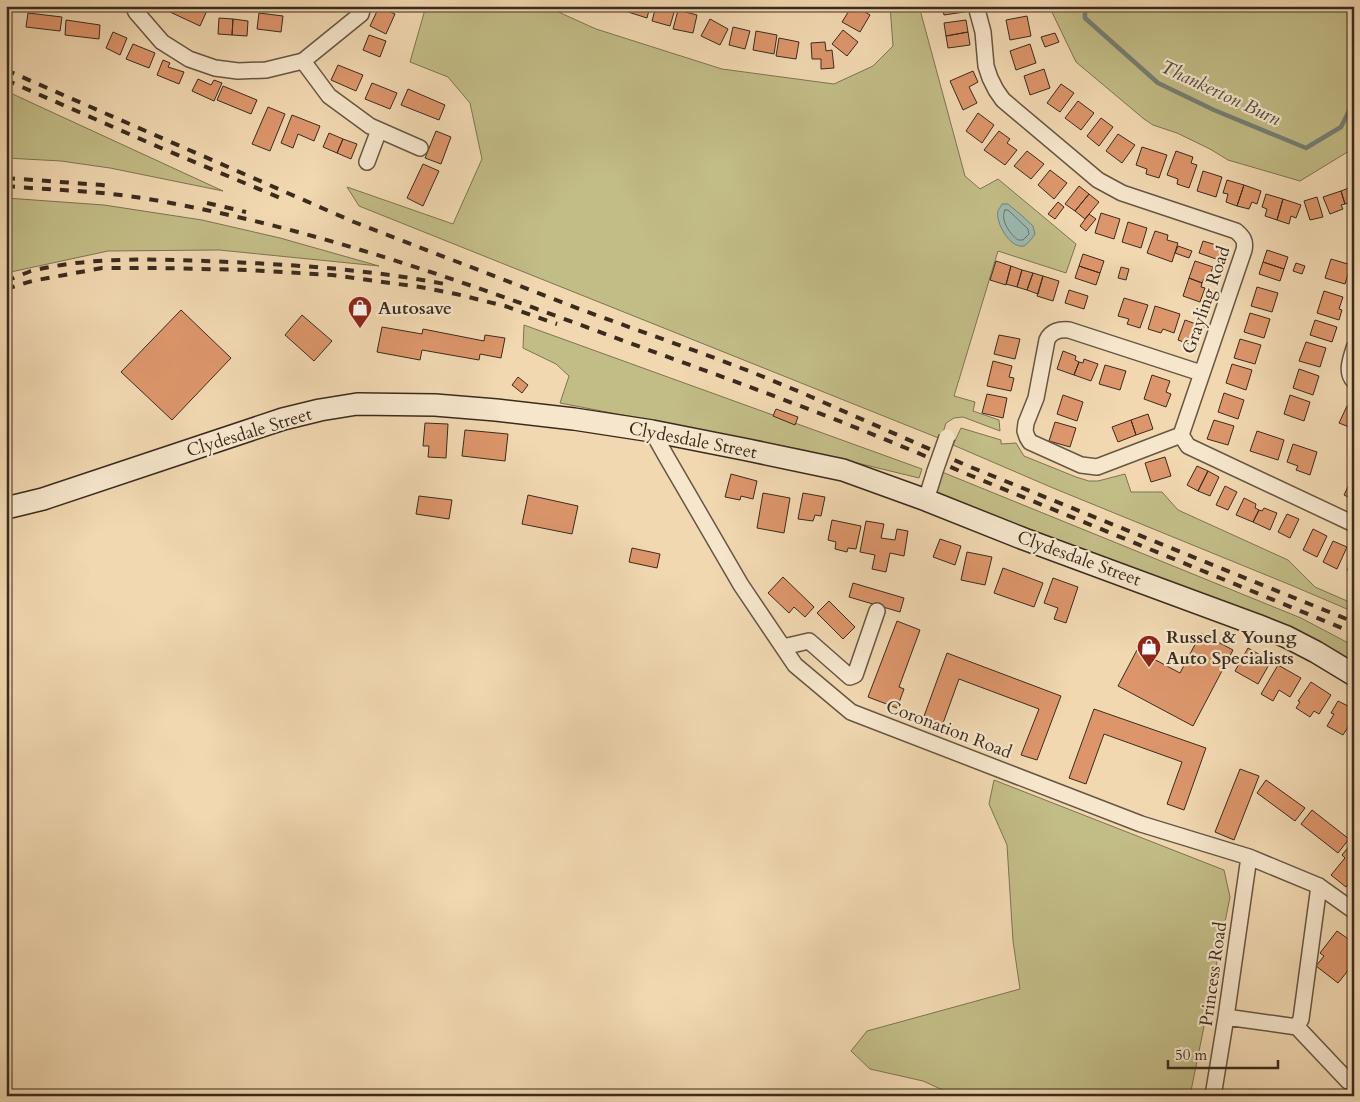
<svg xmlns="http://www.w3.org/2000/svg" width="1360" height="1102" viewBox="0 0 1360 1102" font-family="Cardo,serif">
  <style>
    .green { fill: #c2bc86; stroke: #7e7452 }
    .water { fill: #9bb9af; stroke: #758075 }
    .lines { fill: none; stroke-linecap: round; stroke-linejoin: round }
    .shore { stroke: #6b7266; stroke-width: 1 }
    .stream { stroke: #758075; stroke-width: 4.5 }
    .building { fill: #dd966b; stroke: #3b2b1d }
    .minor-casing { stroke: #685642; stroke-width: 18 }
    .secondary-casing { stroke: #3b2b1d; stroke-width: 24 }
    .minor { stroke: #f6e6cc; stroke-width: 15 }
    .secondary { stroke: #f6e6cc; stroke-width: 21 }
    .rail { stroke: #3b2b1d; stroke-width: 4; stroke-dasharray: 9 9; stroke-linecap: butt }
    .minor-bridge-casing { stroke: #685642; stroke-width: 18; stroke-linecap: butt }
    .minor-bridge { stroke: #f6e6cc; stroke-width: 15 }
    .labels { text-anchor: middle; stroke-width: 4.5; stroke-linejoin: round; paint-order: stroke }
    .street-label { font-size: 18px; fill: #3b2b1d; stroke: #f6e6cc }
    .poi-label { font-size: 18px; font-weight: bold; fill: #3b2b1d; stroke: #f6e6cc; text-anchor: start }
    .water-label { font-size: 19px; font-style: italic; fill: #534e42; stroke: #f6e6cc }
  </style>
  <rect width="100%" height="100%" fill="#f1d8b1"/>
  <filter id="stains"><feTurbulence type="fractalNoise" baseFrequency=".004" numOctaves="4"/><feColorMatrix values="0 0 0 0 .2 0 0 0 0 .09 0 0 0 0 .02 0 0 0 .5 -.17"/></filter>
  <radialGradient id="worn" r=".72"><stop offset=".6" stop-color="#630" stop-opacity="0"/><stop offset="1" stop-color="#630" stop-opacity=".3"/></radialGradient>
  <path class="green" d="M426,6H545L596,29L722,69L834,84L873,66L893,46L890,6H919L965,176L980,189L998,179L1076,244L1066,273L998,251L954,396L975,402L973,411L999,420L1000,431L963,417L954,418L946,423L941,439L359,206L347,187L453,224L482,159L470,103L448,77L410,62Z
    M1049,6H1354V148L1300,181L1228,160L1210,149L1177,133L1153,125L1144,119L1076,62Z
    M6,91L223,191L110,168L61,161L6,158Z
    M6,198L104,205L202,220L280,238L379,266L219,250L108,251L6,273Z
    M524,325L922,469L919,478L804,450L560,403L569,376L556,364L523,348Z
    M961,428L1001,440V444L1016,443L1024,456L1076,477L1089,481H1098L1125,474L1131,492H1162L1178,510L1288,560L1315,587L1354,604V612L1293,586L1053,488L953,445Z
    M942,472L1301,618L1354,646V664L1300,631L936,494Z
    M994,780L1224,870L1230,897L1190,1096H956L923,1081L870,1069L851,1051L867,1031L1020,989L1013,941L1007,845L989,804Z"/>
  <path class="water" d="M1002,204H1008L1020,214L1033,226L1035,234C1032,238 1028,244 1024,246C1010,249 995,222 998,211C998,210 1002,205 1002,204Z"/>
  <g class="lines">
    <path class="shore" d="M1005,210H1008L1028,229L1029,234L1023,240H1018C1009,233 1000,220 1005,210Z"/>
    <path class="stream" d="M1085,6V18L1158,83L1214,110L1306,148L1341,127L1354,101"/>
  </g>
  <path class="building" d="M173,6H209L200,26L170,12Z
    M630,6H650L647,18L628,12Z
    M656,6H676L670,26L652,21Z
    M852,6H856L870,15L860,32L842,22Z
    M942,6H963L964,12L944,15Z
    M1006,6H1025L1026,9L1007,12Z
    M379,7L395,14L386,34L370,26Z
    M678,10L697,15L693,33L673,29Z
    M28,13L62,17L60,31L26,27Z
    M259,13L283,16L281,32L257,29Z
    M1027,16L1031,36L1010,40L1006,20Z
    M219,18L233,19L232,35L218,34Z
    M233,19L248,21L247,36L232,35Z
    M710,19L728,29L720,45L701,36Z
    M66,20L100,25L99,39L65,35Z
    M966,20L968,32L946,36L944,23Z
    M733,27L750,31L745,49L729,45Z
    M843,30L858,42L847,56L832,44Z
    M756,31L777,35L774,54L753,50Z
    M113,32L127,38L120,55L106,48Z
    M968,32L970,45L948,48L946,36Z
    M1055,33L1059,42L1045,47L1041,37Z
    M369,35L386,41L380,57L363,50Z
    M779,38L799,42L796,59L776,56Z
    M825,42L826,51L832,50L834,68L821,69V59H812L811,43Z
    M133,44L155,53L149,68L126,59Z
    M1030,44L1036,63L1016,70L1010,51Z
    M163,60L170,63L168,67L184,72L179,84L157,75Z
    M338,65L363,75L356,91L331,80Z
    M1044,69L1050,88L1030,95L1024,76Z
    M973,71L978,82L969,87L977,103L963,110L950,81Z
    M198,79L211,85L214,80L222,83L214,101L192,91Z
    M372,83L397,93L390,109L365,99Z
    M1061,84L1074,93L1060,112L1047,103Z
    M223,86L257,100L251,114L217,100Z
    M408,89L445,105L439,120L401,105Z
    M1078,101L1094,113L1081,130L1065,118Z
    M268,107L285,114L270,151L252,144Z
    M978,113L994,125L982,143L966,131Z
    M292,115L320,126L314,141L298,134L293,148L281,143Z
    M1101,118L1113,127L1099,146L1087,136Z
    M436,131L451,137L441,164L425,158Z
    M999,131L1010,139L1007,143L1017,150L1005,165L984,150Z
    M329,133L343,139L337,153L323,147Z
    M1118,134L1135,145L1122,163L1106,151Z
    M343,139L357,144L351,159L337,153Z
    M1142,147L1167,155L1159,178L1146,174L1147,169L1136,165Z
    M1027,151L1044,164L1031,179L1014,166Z
    M1176,151L1193,157L1191,163L1197,165L1189,188L1177,184L1178,179L1167,175Z
    M423,164L439,171L423,206L407,198Z
    M1050,170L1067,183L1054,199L1038,185Z
    M1203,171L1222,177L1216,197L1197,191Z
    M1227,180L1244,185L1237,206L1226,202L1228,194L1223,193Z
    M1244,185L1261,191L1257,204L1252,202L1249,209L1237,206Z
    M1079,186L1089,194L1075,211L1065,204Z
    M1354,186V206L1351,207L1350,202L1345,204L1341,191Z
    M1341,191L1345,204L1341,205L1343,209L1330,214L1323,197Z
    M1089,194L1099,202L1085,219L1075,211Z
    M1266,194L1283,199L1277,220L1265,216L1267,209L1262,207Z
    M1317,197L1323,217L1310,220L1304,201Z
    M1283,199L1301,205L1296,218L1291,216L1289,224L1277,220Z
    M1058,202L1064,207L1055,219L1048,214Z
    M1101,213L1120,219L1114,239L1095,233Z
    M1089,214L1096,219L1086,231L1080,226Z
    M1128,222L1147,228L1141,248L1122,242Z
    M1155,231L1168,235L1167,240L1178,243L1172,262L1147,253Z
    M1203,241L1223,247L1219,260L1199,253Z
    M1178,246L1192,251L1189,258L1175,253Z
    M1267,250L1288,257L1284,269L1263,262Z
    M1083,254L1104,261L1100,273L1079,266Z
    M1331,259L1351,265L1345,284L1325,278Z
    M996,261L1011,266L1006,285L990,280Z
    M1195,261L1213,267L1208,280L1204,279L1202,283L1189,278Z
    M1263,262L1284,269L1280,281L1259,274Z
    M1296,263L1305,266L1302,274L1293,271Z
    M1011,266L1022,270L1017,287L1006,284Z
    M1079,266L1100,273L1096,285L1075,278Z
    M1121,267L1129,269L1126,280L1118,278Z
    M1022,270L1033,273L1027,290L1017,287Z
    M1033,273L1043,276L1038,294L1027,290Z
    M1043,276L1059,281L1053,301L1037,296Z
    M1189,278L1202,283L1201,287L1205,288L1200,302L1183,296Z
    M1257,287L1278,293L1272,312L1251,306Z
    M1069,290L1088,296L1084,309L1065,303Z
    M1324,291L1343,297L1339,309L1342,310L1339,320L1317,313Z
    M1124,298L1148,305L1140,328L1127,324L1129,319L1118,316Z
    M1155,306L1180,314L1174,333L1163,329L1161,333L1148,329Z
    M181,310L231,358L172,420L121,372Z
    M1250,313L1270,319L1264,338L1244,332Z
    M302,315L332,341L314,361L285,335Z
    M1185,320L1204,327L1197,347L1178,340Z
    M1315,320L1337,327L1332,342L1310,335Z
    M382,327L422,334L423,329L484,341L485,335L505,338L501,358L480,354L479,360L422,350L420,360L377,352Z
    M999,335L1020,339L1015,359L994,354Z
    M1240,339L1261,345L1255,364L1234,358Z
    M1306,342L1326,348L1320,367L1299,361Z
    M1063,351L1076,356L1075,360L1079,362L1074,375L1057,369Z
    M1084,359L1098,364L1091,381L1074,375L1079,362L1083,363Z
    M993,361L1012,366L1009,377L1014,378L1011,391L987,386Z
    M1232,364L1252,370L1246,390L1226,383Z
    M1105,365L1126,371L1120,390L1099,384Z
    M1299,369L1319,376L1313,395L1293,388Z
    M1152,375L1170,381L1166,392L1171,394L1166,407L1144,399Z
    M518,377L528,385L522,393L512,385Z
    M1224,393L1244,400L1238,419L1218,412Z
    M987,394L1007,398L1003,418L982,413Z
    M1063,395L1083,402L1077,421L1057,414Z
    M1290,395L1310,402L1304,421L1284,414Z
    M1347,406L1354,409V429L1339,423Z
    M776,409L798,417L795,425L773,416Z
    M1148,414L1153,429L1136,435L1131,420Z
    M1131,420L1136,435L1118,442L1112,427Z
    M1214,420L1234,426L1228,445L1207,439Z
    M1055,422L1076,428L1070,447L1049,441Z
    M425,423L448,424L446,458L428,457L429,446H423Z
    M465,430L508,434L505,461L462,456Z
    M1257,431L1284,440L1278,460L1250,451Z
    M1293,444L1317,452L1310,475L1296,470L1298,466L1287,462Z
    M1165,457L1171,476L1151,482L1145,463Z
    M1197,466L1208,471L1198,491L1187,485Z
    M1208,471L1219,477L1210,496L1198,491Z
    M731,474L757,481L753,499L741,496L740,500L725,497Z
    M1352,478L1354,479V500L1344,495Z
    M1225,486L1237,492L1228,510L1216,505Z
    M763,493L790,498L784,533L757,528Z
    M803,493L825,497L821,516L815,515L813,521L798,519Z
    M528,495L578,506L572,534L522,524Z
    M419,496L452,500L449,519L416,514Z
    M1244,498L1256,504L1255,508L1259,510L1253,522L1236,515Z
    M1264,508L1277,513L1270,530L1253,522L1259,510L1262,511Z
    M1287,514L1299,519L1290,538L1278,532Z
    M832,520L861,526L856,549L848,548L847,552L835,549L836,542L828,540Z
    M866,521L884,524L881,538L895,540L897,529L908,531L904,556L890,553L886,572L872,569L875,555L860,552Z
    M1313,529L1327,536L1317,557L1303,550Z
    M940,539L961,546L955,565L933,557Z
    M1333,541L1347,547L1337,569L1323,562Z
    M632,548L660,554L657,568L629,562Z
    M967,552L992,557L985,585L961,580Z
    M1354,556V574L1347,570Z
    M1003,568L1043,583L1034,607L994,593Z
    M783,577L814,607L805,617L794,607L789,613L768,593Z
    M1053,578L1078,587L1066,623L1054,619L1058,608L1044,603Z
    M853,583L904,598L900,612L849,597Z
    M829,601L855,627L843,639L817,613Z
    M897,621L920,630L899,687L904,689L897,708L868,697Z
    M1201,633L1233,650L1193,726L1118,686L1137,650L1180,673Z
    M1248,648L1271,661L1258,684L1235,671Z
    M947,653L1061,696L1037,760L1021,755L1039,709L959,679L942,726L923,719Z
    M1278,665L1301,678L1290,697L1279,690L1273,701L1261,694Z
    M1311,682L1331,695L1319,714L1314,711L1310,717L1296,708L1300,702L1298,701Z
    M1338,701L1354,709V725L1350,724L1343,735L1327,726L1334,714L1331,713Z
    M1094,709L1206,748L1184,810L1167,804L1182,762L1104,734L1086,784L1069,778Z
    M1240,769L1259,776L1234,840L1215,832Z
    M1266,780L1305,808L1295,821L1257,793Z
    M1312,810L1349,839L1338,853L1301,824Z
    M1354,840V877L1346,887L1331,875L1345,858L1342,855Z
    M1337,931L1354,943V963L1338,983L1316,966L1324,956L1320,953Z"/>
  <g class="lines">
    <defs>
      <path id="minor" d="M133,6L136,12L162,42L189,59L215,68L238,71L266,70L303,61L361,14L363,6
        M976,6L983,32L986,66L990,78L996,90L1003,100L1098,180L1122,193L1236,231C1243,237 1246,241 1244,250L1181,435L1188,446L1354,524
        M303,61L329,96L370,126L420,148
        M367,162L379,130
        M1354,348C1351,359 1345,372 1354,381
        M652,431L666,456L741,585L795,665L851,712L1141,824L1249,857L1319,886L1354,911
        M1181,435L1097,467L1081,465L1030,442L1027,437L1025,431L1026,423L1036,398L1047,340C1051,331 1060,329 1069,330L1201,373
        M926,500L935,471
        M783,647L809,641L850,677L855,675L877,611
        M1226,1017L1297,1027L1301,1019L1319,886
        M1297,1027L1348,1081
        M1213,1096L1226,1017L1249,857"/>
      <path id="secondary" d="M6,508L43,499L283,419L320,410L357,404L435,405L496,410L574,419L652,431L748,450L843,470L926,500L1024,539L1257,625L1287,637L1316,652L1354,675"/>
    </defs>
    <use href="#minor" class="minor-casing"/>
    <use href="#secondary" class="secondary-casing"/>
    <use href="#minor" class="minor"/>
    <use href="#secondary" class="secondary"/>
    <path class="rail" d="M6,70L354,222L582,310L715,358L754,373L800,392L968,466L1354,622
      M6,80L161,148L285,200
      M6,178L102,185L113,187
      M6,186C38,189 70,190 102,193C135,196 173,203 206,210C349,240 487,290 624,341C737,382 851,423 962,472L1354,633
      M207,203L246,212
      M6,281C14,278 23,274 31,271C88,257 147,259 205,261C287,264 369,269 450,285
      M6,289L32,281L102,268H159L248,270L332,275L420,287L456,294L505,306L557,324"/>
    <defs>
      <path id="minor-bridge" d="M935,471L947,437"/>
    </defs>
    <use href="#minor-bridge" class="minor-bridge-casing"/>
    <use href="#minor-bridge" class="minor-bridge"/>
  </g>
  <defs>
    <symbol id="shop-pin" viewBox="-11 -11 22 30"><path d="M0 17L-7.5 6A9.5 9.5 0 1 1 7.5 6Z" fill="#8f2418" stroke="#f6e6cc"/><path d="M-5-2.5h2.3a2.7 3.5 0 0 1 5.4 0H5L5.5 6h-11ZM-1.5-2.5h3a1.5 2.3 0 0 0-3 0Z" fill="#fff"/></symbol>
  </defs>
  <g fill-rule="evenodd">
    <use href="#shop-pin" x="346" y="294" width="28" height="38"/>
    <use href="#shop-pin" x="1135" y="633" width="28" height="38"/>
  </g>
  <g class="labels">
    <g class="street-label">
      <text transform="translate(1206 300) rotate(-71)" y="6">Grayling Road</text>
      <text transform="translate(249 432) rotate(-17)" y="6">Clydesdale Street</text>
      <text transform="translate(693 440) rotate(11)" y="6">Clydesdale Street</text>
      <text transform="translate(1079 558) rotate(20)" y="6">Clydesdale Street</text>
      <text transform="translate(949 729) rotate(21)" y="6">Coronation Road</text>
      <text transform="translate(1213 974) rotate(-82)" y="6">Princess Road</text>
    </g>
    <g class="poi-label">
      <text x="378" y="314">Autosave</text>
      <text x="1166" y="643">Russel &amp; Young<tspan x="1166" dy="21">Auto Specialists</tspan></text>
    </g>
    <g class="water-label">
      <text transform="translate(1221 92) rotate(25)" y="7">Thankerton Burn</text>
    </g>
  </g>
  <rect width="1360" height="1102" fill="none" stroke="#f1d8b1" stroke-width="25"/>
  <rect x="8" y="8" width="1345" height="1087" fill="none" stroke="#3b2b1d" stroke-width="2.5"/>
  <rect x="12" y="12" width="1335" height="1077" fill="none" stroke="#3b2b1d"/>
  <path d="M1168 1060v8h110v-8" fill="none" stroke="#3b2b1d" stroke-width="2.5"/>
  <text x="1175" y="1060" font-size="15" fill="#3b2b1d" stroke="#f6e6cc" stroke-width="4" paint-order="stroke">50 m</text>
  <rect width="100%" height="100%" filter="url(#stains)"/>
  <rect width="100%" height="100%" fill="url(#worn)"/>
</svg>
